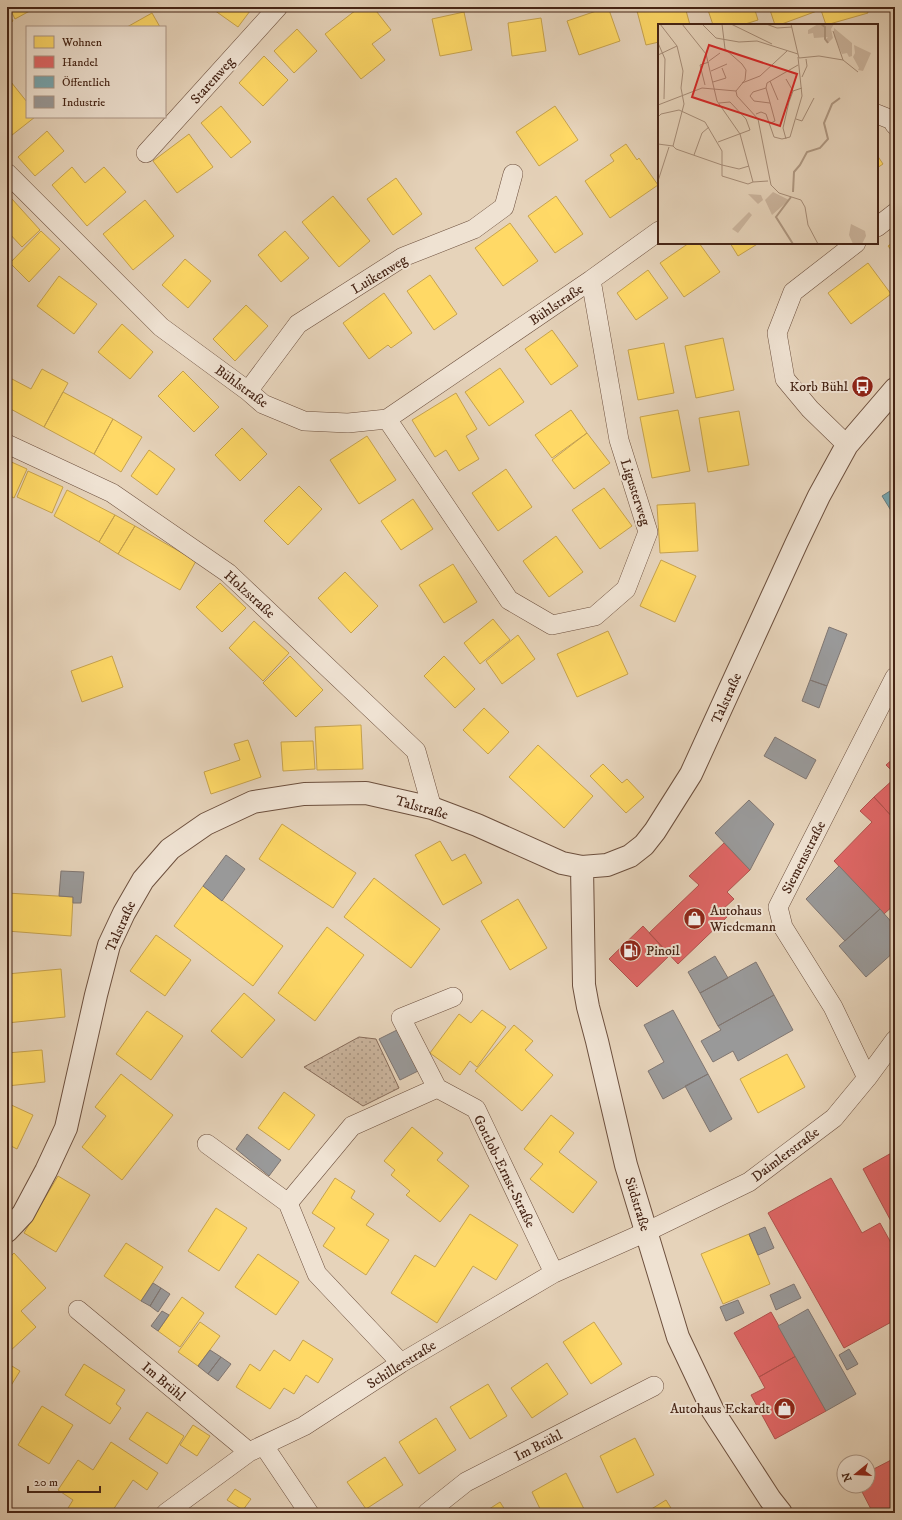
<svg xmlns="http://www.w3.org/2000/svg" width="902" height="1520" viewBox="0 0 902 1520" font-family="'IM FELL DW Pica',serif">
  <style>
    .grass { fill: url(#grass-dots); stroke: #886c5a }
    .homes { fill: #ffd966; stroke: #c7a34e }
    .shops { fill: #e06666; stroke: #b2524e }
    .public { fill: #76a5af; stroke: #677e81 }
    .industry { fill: #999; stroke: #807671 }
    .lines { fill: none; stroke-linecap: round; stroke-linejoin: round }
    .minor-casing { stroke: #6d503e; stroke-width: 20 }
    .tertiary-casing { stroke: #6d503e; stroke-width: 24 }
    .minor { stroke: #efe2d2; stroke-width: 19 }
    .tertiary { stroke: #efe2d2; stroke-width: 22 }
    .labels { text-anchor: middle; stroke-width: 4; stroke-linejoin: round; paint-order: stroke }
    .street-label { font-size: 14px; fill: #452415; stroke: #efe2d2 }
    .poi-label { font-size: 14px; fill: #452415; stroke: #efe2d2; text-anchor: end }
    .inset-river { fill: none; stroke: #af9882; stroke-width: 2 }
    .inset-road { fill: none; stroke: #a68d78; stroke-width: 1 }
    .view { fill: #d62828; fill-opacity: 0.15; stroke: #d62828; stroke-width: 2 }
    .inset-edge { fill: none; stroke: #452415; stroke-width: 2 }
  </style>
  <defs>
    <pattern id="grass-dots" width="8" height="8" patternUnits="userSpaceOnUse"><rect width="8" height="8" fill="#cbb59e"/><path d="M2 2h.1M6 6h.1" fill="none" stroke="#a79380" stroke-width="1.8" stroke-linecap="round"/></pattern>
  </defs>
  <rect width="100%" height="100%" fill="#e6d3ba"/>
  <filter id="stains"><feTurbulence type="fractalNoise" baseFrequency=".005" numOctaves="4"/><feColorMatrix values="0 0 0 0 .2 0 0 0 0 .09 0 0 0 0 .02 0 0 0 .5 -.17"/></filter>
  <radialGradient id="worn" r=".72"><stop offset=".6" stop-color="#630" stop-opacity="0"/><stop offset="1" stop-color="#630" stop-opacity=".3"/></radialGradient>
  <path class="grass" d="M359,1037L376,1039L399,1088L363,1106L304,1067Z"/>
  <path class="homes" d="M9,7H37L15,19Z
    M216,7H253L238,27L214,10Z
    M360,7H373L391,30L372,44L385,60L361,79L325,34Z
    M608,7L620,41L579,55L567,21Z
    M654,7H685L690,25H659V42L646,45L637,11Z
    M707,7H754L758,20L742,25H713Z
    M769,7H816L817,11L779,25H775Z
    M820,7H866L868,13L826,25Z
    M7,11L13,21L7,25Z
    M464,12L472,50L440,56L432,19Z
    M152,13L160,27H127Z
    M541,18L546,51L512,56L508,23Z
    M297,29L317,51L294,73L274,51Z
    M264,56L288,80L263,106L239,83Z
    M7,77L27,102V117H35L7,139Z
    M221,106L251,142L231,158L201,123Z
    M555,106L578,140L539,166L516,132Z
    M47,131L64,151L35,176L18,157Z
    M189,134L213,167L177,193L153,161Z
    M626,144L637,160L639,158L658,185L610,218L585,181L614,161L610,155Z
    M877,155L883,164L877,168Z
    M72,167L85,183L104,167L126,192L87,226L52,185Z
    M396,178L422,214L393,235L367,199Z
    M333,196L370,241L339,267L302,222Z
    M556,196L583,234L555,253L528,216Z
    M12,199L40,230L22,247L7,231V204Z
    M145,200L174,236L133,270L103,234Z
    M510,223L538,261L503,286L475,248Z
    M41,231L60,249L29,282L10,263Z
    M285,231L309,258L281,282L258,255Z
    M895,241V255L888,246Z
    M689,243H699L720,272L684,297L660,263Z
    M730,243H759L738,256Z
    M185,259L211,281L188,308L162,285Z
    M868,263L891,294L851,324L828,293Z
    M648,270L668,298L636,320L617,293Z
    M430,275L457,314L434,330L407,291Z
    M59,276L97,304L74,334L37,306Z
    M384,293L412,333L391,348L388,345L369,359L343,323Z
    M246,305L268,326L235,361L213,339Z
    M122,324L153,352L130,379L98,352Z
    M552,330L578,366L551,385L525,349Z
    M723,338L734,390L696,398L685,346Z
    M664,343L674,393L638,400L628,350Z
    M500,368L524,402L489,426L465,392Z
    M42,369L68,383L44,427L7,407V389L12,379L31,389Z
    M183,371L219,407L194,432L158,396Z
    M63,392L113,419L94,454L44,427Z
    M456,393L477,429L466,436L479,459L459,471L446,450L435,457L412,420Z
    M571,410L587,433L552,458L535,435Z
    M678,410L690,471L652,478L640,417Z
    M739,411L749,465L708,472L699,418Z
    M113,419L142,437L121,472L94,454Z
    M242,428L267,454L240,481L215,455Z
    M587,433L610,463L574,489L552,460Z
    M367,436L396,480L359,504L330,460Z
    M149,450L175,469L157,495L131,476Z
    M7,460L27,469L14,498L7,494Z
    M506,469L532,507L498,531L472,493Z
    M28,471L63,487L52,513L17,497Z
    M299,486L322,509L288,545L264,521Z
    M604,488L632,526L600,549L572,510Z
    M67,490L115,515L99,542L54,516Z
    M413,499L433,529L401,550L381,521Z
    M695,503L698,551L660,553L657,505Z
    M115,515L135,526L118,554L99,542Z
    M135,526L196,561L180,590L118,554Z
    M556,536L583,572L549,597L523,561Z
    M661,560L696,576L675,622L640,606Z
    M453,564L477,602L444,623L419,585Z
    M345,572L378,606L351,633L318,598Z
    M220,583L246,608L222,632L196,607Z
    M493,619L510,640L480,664L464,643Z
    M254,621L289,653L263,681L229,648Z
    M608,631L628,674L577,697L557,654Z
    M518,635L535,659L502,684L486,661Z
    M112,656L123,687L82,702L71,671Z
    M290,656L323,690L296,717L263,683Z
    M444,656L475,689L455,708L424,676Z
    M484,708L509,732L488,754L463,730Z
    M361,725L363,769L317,770L315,727Z
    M248,740L261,777L211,794L204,772L240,760L234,744Z
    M313,741L315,769L283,771L281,742Z
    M538,745L593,796L564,828L509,777Z
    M603,764L622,783L627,779L644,797L626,813L590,776Z
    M282,824L356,873L333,908L259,859Z
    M440,841L452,861L465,854L482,883L443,905L415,855Z
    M374,878L440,929L411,968L344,917Z
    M203,886L283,946L253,986L174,926Z
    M7,893L73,897L71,936L7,931Z
    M518,899L547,948L510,970L481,921Z
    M327,927L364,955L315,1021L278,993Z
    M156,935L191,960L165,996L130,971Z
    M61,969L65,1017L7,1023V974Z
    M244,993L275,1020L242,1058L211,1031Z
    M482,1010L506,1027L477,1067L470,1061L460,1075L430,1053L459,1014L471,1023Z
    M147,1011L183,1036L151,1080L116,1054Z
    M514,1025L533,1041L525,1050L553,1075L522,1111L475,1071Z
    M42,1050L45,1082L7,1086V1053Z
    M787,1054L805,1087L758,1113L740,1079Z
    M121,1074L173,1115L122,1180L82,1147L106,1116L95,1107Z
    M284,1092L315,1115L289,1150L258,1128Z
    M7,1103L33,1115L17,1149L7,1144Z
    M551,1115L574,1133L559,1152L597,1182L573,1213L530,1179L543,1164L524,1149Z
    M412,1127L443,1153L437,1160L469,1186L440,1222L406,1195L410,1191L391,1175L395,1170L384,1161Z
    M58,1176L90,1195L56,1252L24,1233Z
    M335,1178L355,1191L351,1198L374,1214L366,1225L389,1240L366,1275L323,1246L335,1228L312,1213Z
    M216,1208L247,1228L219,1271L188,1251Z
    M470,1214L518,1245L496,1280L473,1266L437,1323L391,1293L415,1255L435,1267Z
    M749,1234L770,1284L723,1304L701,1254Z
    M126,1243L163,1267L141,1301L104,1276Z
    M14,1253L46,1288L21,1311L36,1327L9,1352L7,1350V1260Z
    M258,1254L299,1282L276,1315L235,1287Z
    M182,1297L204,1313L180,1347L158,1331Z
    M200,1322L220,1336L198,1366L178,1352Z
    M594,1322L622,1364L591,1384L563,1342Z
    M303,1340L333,1359L318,1383L306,1375L294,1394L284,1388L270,1409L236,1387L250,1364L260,1371L274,1350L290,1361Z
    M7,1363L20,1371L7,1392Z
    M547,1363L568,1394L532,1418L511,1388Z
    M84,1364L125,1390L116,1404L121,1408L110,1424L65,1395Z
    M488,1384L507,1416L470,1439L450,1407Z
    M42,1406L73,1425L49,1464L18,1445Z
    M147,1412L184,1436L167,1464L129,1439Z
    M436,1418L456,1450L419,1474L399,1442Z
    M193,1425L210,1436L197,1456L180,1445Z
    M635,1438L654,1475L617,1493L600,1456Z
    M111,1442L158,1473L147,1490L133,1480L111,1513H65L73,1500L58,1490L78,1460L93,1470Z
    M385,1457L403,1485L366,1509L347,1482Z
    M566,1473L586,1513H542L532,1492Z
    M235,1489L251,1499L243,1510L227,1500Z
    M666,1500L674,1513H645Z
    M500,1502L507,1513H483Z"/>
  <path class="shops" d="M895,757V774L886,765Z
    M895,778V820L874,797Z
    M874,797L895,820V904L884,914L834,861L872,822L860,811Z
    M724,843L750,870L727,892L734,899L722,910L728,916L678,964L649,933L699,885L689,876Z
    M643,926L670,955L637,987L609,959Z
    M895,1151V1221L892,1223L863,1169Z
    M831,1178L862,1233L880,1223L895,1250V1320L844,1348L768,1213Z
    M771,1312L796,1356L759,1377L734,1333Z
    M796,1356L826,1411L775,1439L751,1395L765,1388L759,1377Z
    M895,1458V1508L885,1513H873L859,1486H868V1472Z"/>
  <path class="public" d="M895,488V517L882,496Z"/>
  <path class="industry" d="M829,627L847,634L827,686L810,680Z
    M810,680L827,686L819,708L802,701Z
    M775,737L816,760L806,779L764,756Z
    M749,800L774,824L750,870L715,833Z
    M226,855L245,869L222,901L203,886Z
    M839,866L880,909L845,941L806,899Z
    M61,871L84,872L81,903H73V897L59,896Z
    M880,909L895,926V951L866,977L839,946Z
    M715,956L728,978L700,993L688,972Z
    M756,962L774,995L718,1026L700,993Z
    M774,995L793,1030L738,1061L733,1051L713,1062L701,1041L721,1030L718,1026Z
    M673,1010L708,1074L663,1099L648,1071L664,1062L644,1025Z
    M397,1030L418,1071L400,1080L379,1039Z
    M708,1074L732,1119L710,1132L685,1086Z
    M247,1134L281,1160L269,1176L236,1149Z
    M765,1227L774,1248L758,1255L749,1234Z
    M153,1283L161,1288L150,1306L141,1301Z
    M794,1284L801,1298L776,1310L770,1295Z
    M161,1288L170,1294L158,1312L150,1306Z
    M738,1300L744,1313L726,1321L720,1307Z
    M808,1309L856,1394L826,1411L778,1326Z
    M162,1311L169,1315L158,1331L151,1326Z
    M849,1349L858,1364L847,1370L839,1355Z
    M210,1350L221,1357L208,1374L198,1366Z
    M221,1357L231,1364L218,1381L208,1374Z"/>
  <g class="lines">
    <defs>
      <path id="minor" d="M877,114L892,120L895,125
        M146,153L278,7
        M7,173L161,327L248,391L263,404L304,421L348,423L387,419L591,280L659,231
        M877,227L895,213
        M248,391L298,324L403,257L474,229L504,207L513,174
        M387,419L509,600L552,625L595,616L626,589L648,532L619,440L591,280
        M7,444L112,493L228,573L416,751L432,808
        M847,445L810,409L785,379L777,333L793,292L856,243
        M867,1078L833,1007L783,927L778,907L895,677
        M437,1088L401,1018L453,997
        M207,1144L288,1203L317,1274L401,1363
        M288,1203L352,1126L437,1088L476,1109L554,1273
        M78,1310L249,1452
        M264,1446L309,1513
        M166,1513L249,1452L304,1426L401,1363L554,1273L646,1232L749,1182L834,1118L867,1078L895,1040
        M427,1513L466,1482L654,1386"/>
      <path id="tertiary" d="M582,867L584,985L588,1007L597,1041L626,1165L678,1337L713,1411L770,1499L781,1513
        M7,1231L23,1214L46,1171L66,1128L96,995L109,945L124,913L143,880L170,849L206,824L253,802L304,794L366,793L432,808L477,825L562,863L582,867L607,865L630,856L644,845L655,831L691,774L797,542L819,496L847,445L895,389"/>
    </defs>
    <use href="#minor" class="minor-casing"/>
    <use href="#tertiary" class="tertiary-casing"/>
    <use href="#minor" class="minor"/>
    <use href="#tertiary" class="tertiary"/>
  </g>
  <defs>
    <symbol id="bus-disc" viewBox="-11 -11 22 22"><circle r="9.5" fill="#8f2418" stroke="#efe2d2"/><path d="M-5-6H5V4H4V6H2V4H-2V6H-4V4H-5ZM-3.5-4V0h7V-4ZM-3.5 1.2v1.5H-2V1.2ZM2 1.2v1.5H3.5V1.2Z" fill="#fff"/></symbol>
    <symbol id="shop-disc" viewBox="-11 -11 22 22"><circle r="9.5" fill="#8f2418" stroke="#efe2d2"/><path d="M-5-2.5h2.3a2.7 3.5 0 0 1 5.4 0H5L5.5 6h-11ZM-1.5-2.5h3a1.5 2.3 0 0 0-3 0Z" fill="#fff"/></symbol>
    <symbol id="fuel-disc" viewBox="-11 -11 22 22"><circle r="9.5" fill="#8f2418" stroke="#efe2d2"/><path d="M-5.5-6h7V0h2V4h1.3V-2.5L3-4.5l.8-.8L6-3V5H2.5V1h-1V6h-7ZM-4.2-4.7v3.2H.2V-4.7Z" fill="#fff"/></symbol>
  </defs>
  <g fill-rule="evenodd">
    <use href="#bus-disc" x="850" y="374" width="25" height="25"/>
    <use href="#shop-disc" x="682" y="906" width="25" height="25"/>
    <use href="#fuel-disc" x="618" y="938" width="25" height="25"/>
    <use href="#shop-disc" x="772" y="1396" width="25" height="25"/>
  </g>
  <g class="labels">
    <g class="street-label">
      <text transform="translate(212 80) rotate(-48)" y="5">Starenweg</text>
      <text transform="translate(379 274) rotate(-31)" y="5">Luikenweg</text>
      <text transform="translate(556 304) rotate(-34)" y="5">Bühlstraße</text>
      <text transform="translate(242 386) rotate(36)" y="5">Bühlstraße</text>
      <text transform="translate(636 492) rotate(72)" y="5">Ligusterweg</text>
      <text transform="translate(250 594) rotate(42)" y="5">Holzstraße</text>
      <text transform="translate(726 698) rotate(-66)" y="5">Talstraße</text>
      <text transform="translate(422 807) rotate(16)" y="5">Talstraße</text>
      <text transform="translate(803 857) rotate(-63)" y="5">Siemensstraße</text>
      <text transform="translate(120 926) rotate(-66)" y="5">Talstraße</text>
      <text transform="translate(785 1154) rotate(-37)" y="5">Daimlerstraße</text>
      <text transform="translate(505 1171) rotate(64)" y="5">Gottlob-Ernst-Straße</text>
      <text transform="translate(638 1204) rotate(73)" y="5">Südstraße</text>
      <text transform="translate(401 1364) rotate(-32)" y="5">Schillerstraße</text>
      <text transform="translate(164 1381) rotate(40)" y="5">Im Brühl</text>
      <text transform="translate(538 1445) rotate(-27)" y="5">Im Brühl</text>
    </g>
    <g class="poi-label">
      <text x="848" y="391">Korb Bühl</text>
      <text x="710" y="915" text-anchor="start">Autohaus<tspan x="710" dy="16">Wiedemann</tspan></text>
      <text x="646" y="955" text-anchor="start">Pinoil</text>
      <text x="770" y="1413">Autohaus Eckardt</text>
    </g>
  </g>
  <g transform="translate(658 24)">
    <rect width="220" height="220" fill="#e6d3ba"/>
    <path d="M160,0H176L173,5L175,14L170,19L168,15L170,13L156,14L155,9L150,10V6ZM176,4L194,19V32L191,33L189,29L184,30L176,12ZM115,168L131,176L114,191L107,176ZM90,170L103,171L105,176L100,180Z" fill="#cbb59e"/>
    <path d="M193,200L207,207L208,212L204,220H195L191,211Z" fill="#cbb59e"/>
    <path d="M196,21L213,29L205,47L200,46L201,44L195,33L197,29ZM91,188L94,191L80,209L74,205Z" fill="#cbb59e"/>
    <path class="inset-river" d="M163,0L167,3V15L170,19M135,168L136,148L142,141L149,128L162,124L170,115L166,99L174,80L182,74M133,173L118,193L135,220"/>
    <path class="inset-road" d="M2,0L19,22L25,47L23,64L26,80L15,122M24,0L48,30L59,77L82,110L95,158M44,0L58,14L81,18L99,17L140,30L141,34L161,32L185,36M64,0L67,25L84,40L88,46L87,56L78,67M73,0L114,20M108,0L119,4L134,3M133,0L140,30M175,7L185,36L200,48M0,19L7,35L6,75M0,31L19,22M51,37L62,29M53,47L69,40M144,53L149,42L148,35M128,55L135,67M112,57L120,76M55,58L68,54L64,44M84,59L102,52L129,27M47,61L42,41L51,38M108,64L95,68L92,72L96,77L112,79M78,67L79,72L100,95L113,161L121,169L143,176L147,183L150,201L160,220M0,81L44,64L78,67M98,90L103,88L108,90L116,113L124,115L132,113L144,72L140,33M0,93L3,90L21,86L47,98L64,127V152L90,160L95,158M138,95L144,97L156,74M111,100L117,97L108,64L109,59L140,41M128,115L125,104L131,78L135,67L144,64M60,118L92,106L88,95L72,78L61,79M0,120L15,122M15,122L18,125L64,141L81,145L91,142M36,131L44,109L51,103M0,157L11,123M95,158L110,157"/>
    <path class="view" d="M51,21L139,50L122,102L34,73Z"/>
    <rect width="220" height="220" class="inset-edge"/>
  </g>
  <rect width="902" height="1520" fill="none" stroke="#e6d3ba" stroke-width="24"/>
  <rect x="8" y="8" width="886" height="1504" fill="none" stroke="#452415" stroke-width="2"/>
  <rect x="12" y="12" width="878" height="1496" fill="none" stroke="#452415"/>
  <rect x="26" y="26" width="140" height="92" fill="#efe2d2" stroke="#ab9686"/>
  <rect x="34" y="36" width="20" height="12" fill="#ffd966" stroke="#ab9686"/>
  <text x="62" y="46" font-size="12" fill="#452415">Wohnen</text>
  <rect x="34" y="56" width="20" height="12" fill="#e06666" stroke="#ab9686"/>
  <text x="62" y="66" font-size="12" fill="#452415">Handel</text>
  <rect x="34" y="76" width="20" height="12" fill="#76a5af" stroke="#ab9686"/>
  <text x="62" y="86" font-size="12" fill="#452415">Öffentlich</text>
  <rect x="34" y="96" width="20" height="12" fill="#999999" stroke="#ab9686"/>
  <text x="62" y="106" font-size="12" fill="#452415">Industrie</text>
  <g transform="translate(856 1474) rotate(252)"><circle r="19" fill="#efe2d2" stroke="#ab9686"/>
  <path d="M0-3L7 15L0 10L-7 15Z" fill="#8f2418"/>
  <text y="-6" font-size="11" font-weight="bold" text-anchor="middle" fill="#452415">N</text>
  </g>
  <path d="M28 1486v6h72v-6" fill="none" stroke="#452415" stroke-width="2"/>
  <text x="34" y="1486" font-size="12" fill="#452415" stroke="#efe2d2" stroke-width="3" paint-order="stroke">20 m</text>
  <rect width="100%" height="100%" filter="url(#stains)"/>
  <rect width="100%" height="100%" fill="url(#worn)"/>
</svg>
